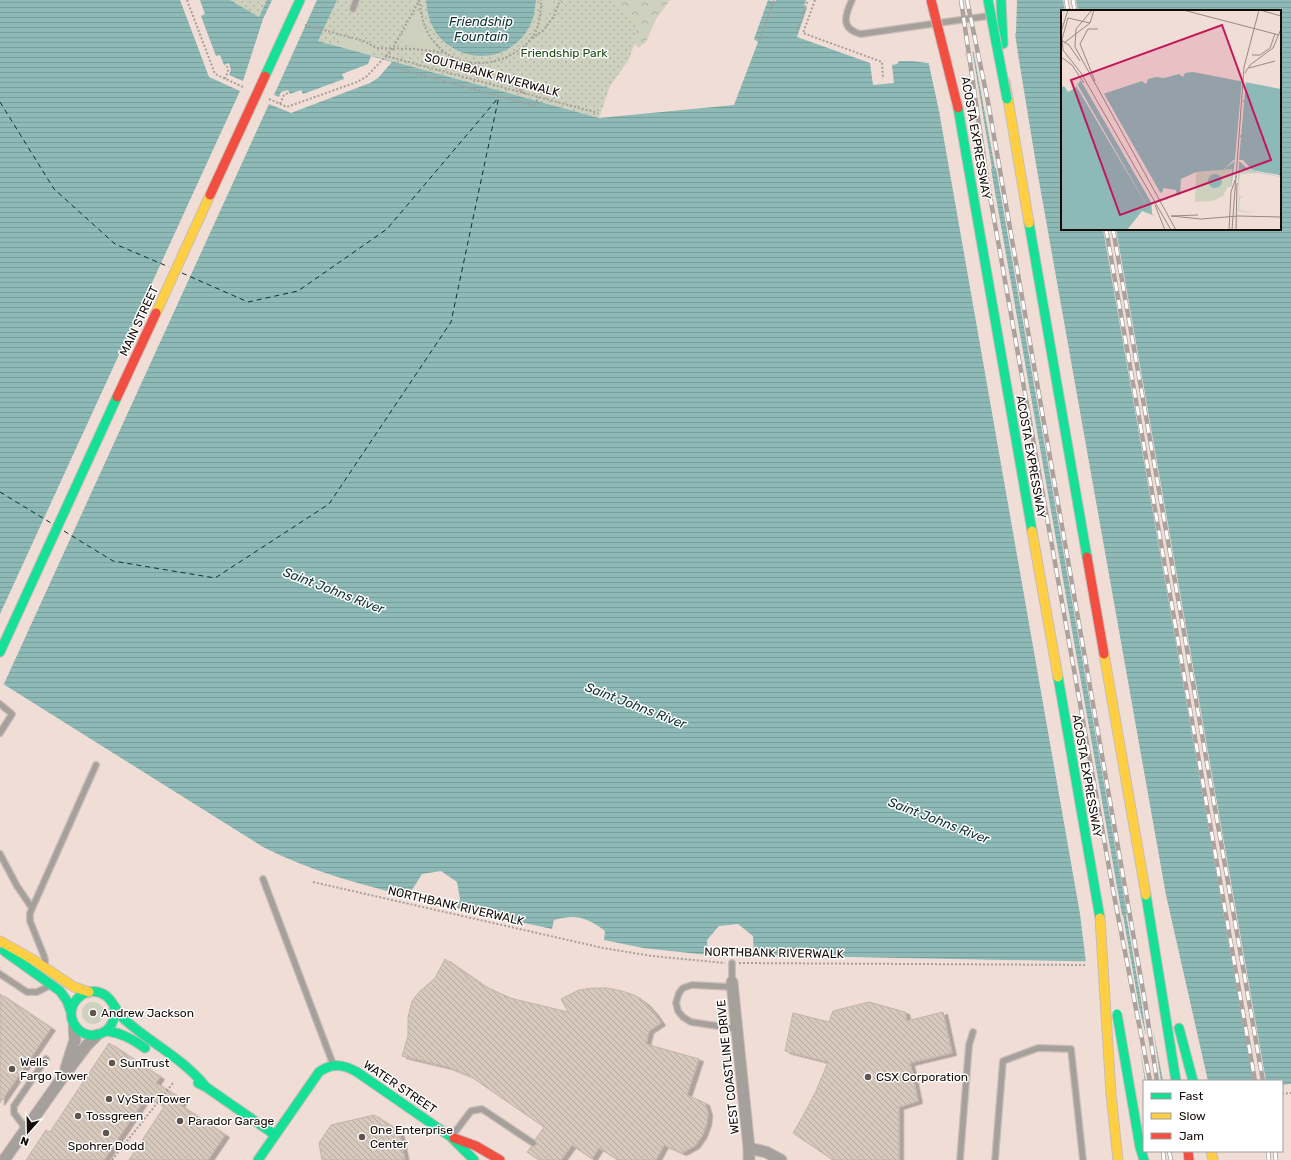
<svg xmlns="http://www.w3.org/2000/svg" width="1291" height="1160" viewBox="0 0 1291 1160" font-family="Rubik,sans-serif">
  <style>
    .grass { fill: url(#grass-dots) }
    .forest { fill: url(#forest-crowns) }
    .garden { fill: #cdd1be }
    .water { fill: url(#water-rules); fill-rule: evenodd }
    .pier { fill: #f0ddd5 }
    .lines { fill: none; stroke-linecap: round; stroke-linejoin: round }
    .ferry { stroke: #0d3131; stroke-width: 1; stroke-dasharray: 5 4; stroke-linecap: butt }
    .building { fill: url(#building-back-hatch); stroke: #c0b4ab; filter: url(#shadow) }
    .lane-casing { stroke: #cabcb6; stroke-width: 8 }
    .street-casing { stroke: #cabcb6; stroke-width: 13 }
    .fast-casing { stroke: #cabcb6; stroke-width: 11 }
    .slow-casing { stroke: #cabcb6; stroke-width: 11 }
    .jam-casing { stroke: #cabcb6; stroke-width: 11 }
    .path { stroke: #a89e9a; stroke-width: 2; stroke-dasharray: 2 2; stroke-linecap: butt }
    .lane { stroke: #a6a09c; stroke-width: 5.5 }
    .street { stroke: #a6a09c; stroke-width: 11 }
    .fast { stroke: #16e098; stroke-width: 9 }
    .slow { stroke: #ffcf43; stroke-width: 9 }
    .jam { stroke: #f24e42; stroke-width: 9 }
    .rail-casing { stroke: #aba29e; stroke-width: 4.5 }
    .rail { stroke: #fff; stroke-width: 3; stroke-dasharray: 9; stroke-linecap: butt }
    .fast-bridge-casing { stroke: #cabcb6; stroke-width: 11; stroke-linecap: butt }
    .slow-bridge-casing { stroke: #cabcb6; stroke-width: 11; stroke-linecap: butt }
    .jam-bridge-casing { stroke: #cabcb6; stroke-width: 11; stroke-linecap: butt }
    .fast-bridge { stroke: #16e098; stroke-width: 9 }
    .slow-bridge { stroke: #ffcf43; stroke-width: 9 }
    .jam-bridge { stroke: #f24e42; stroke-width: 9 }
    .poi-dot { fill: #61544e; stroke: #fff; stroke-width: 1.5 }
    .labels { text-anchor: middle; stroke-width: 3; stroke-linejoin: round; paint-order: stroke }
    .park-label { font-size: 12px; fill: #1b4a10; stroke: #fff }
    .street-label { font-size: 12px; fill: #140a06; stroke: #fff }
    .poi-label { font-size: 12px; fill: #140a06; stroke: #fff; text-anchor: start }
    .water-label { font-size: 13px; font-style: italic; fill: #0d3131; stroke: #fff }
    .inset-river { fill: none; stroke: #8db9b6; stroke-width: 2 }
    .inset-road { fill: none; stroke: #988982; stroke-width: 1 }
    .view { fill: #c2185b; fill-opacity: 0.15; stroke: #c2185b; stroke-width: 2 }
    .inset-edge { fill: none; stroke: #140a06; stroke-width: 2 }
  </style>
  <defs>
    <pattern id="grass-dots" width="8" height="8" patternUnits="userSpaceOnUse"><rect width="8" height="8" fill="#cdd1be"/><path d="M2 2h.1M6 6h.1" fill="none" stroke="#afb2a2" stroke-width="1.8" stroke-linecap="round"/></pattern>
    <pattern id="forest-crowns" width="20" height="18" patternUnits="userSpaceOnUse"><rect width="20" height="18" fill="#cdd1be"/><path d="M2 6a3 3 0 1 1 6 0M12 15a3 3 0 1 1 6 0" fill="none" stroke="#afb2a2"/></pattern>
    <pattern id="water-rules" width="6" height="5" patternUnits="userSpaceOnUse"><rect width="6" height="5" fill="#8db9b6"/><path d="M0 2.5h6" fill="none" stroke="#799e9b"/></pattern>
    <pattern id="building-back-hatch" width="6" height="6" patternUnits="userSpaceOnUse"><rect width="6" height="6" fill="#d7c8bc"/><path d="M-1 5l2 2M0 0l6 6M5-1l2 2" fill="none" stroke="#b8aaa0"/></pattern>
    <filter id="shadow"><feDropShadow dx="4.5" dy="2.5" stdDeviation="0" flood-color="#0004"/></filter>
  </defs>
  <rect width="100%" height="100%" fill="#f0ddd5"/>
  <path class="grass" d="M230,0H267L259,17Z
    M337,0H651L628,61L610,86L599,118L318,41Z"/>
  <path class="forest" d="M614,0H670L656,19L646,42L638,48L633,41L638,24L621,9Z"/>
  <path class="garden" d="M544,0H554C550,12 546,20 537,30L542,17Z
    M413,17H420C424,29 429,37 437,47L430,49L401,44L410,20Z
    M341,37L365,44L370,47L371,51V56L338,47Z
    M82 1013a11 11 0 1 1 22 0a11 11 0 1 1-22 0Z"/>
  <path class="water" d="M0,0H230L259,17L267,0H337L318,41L599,118L734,105L758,42L754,39L768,0L775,2L776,0H806L804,7L807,8L797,37L870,63L873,85L894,83L892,65L897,64L899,61H913L927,63L987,48L1016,33L1017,0H1291V1084L1282,1085V1081H1144L1113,962L754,955L753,936L738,924L719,926L707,940L708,955L643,948L604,940L605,931C586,917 576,914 554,920L552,929L457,908L460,899L457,882L441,871L422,874L412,890L410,897C359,884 310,871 263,847L0,682ZM1062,11H1280V229H1062Z
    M426,0H536C535,6 535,13 533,18C522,52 483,66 453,48C446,44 438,37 434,29C429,20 427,11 426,0Z"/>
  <path class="pier" d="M180,0H200L205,14L201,16L216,56L220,55L224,65L229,63L231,70L229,75L243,81L263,19L272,0H317L274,95L279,97L281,92L288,90L290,94L301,90L303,94L344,79L342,74L368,64L371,56L392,62L378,78L370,83L291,113L269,104L3,686L0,684V614L240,91L209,77Z
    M1063,0H1076L1078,11H1065Z
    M1014,26L1018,54L1036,164L1166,895L1208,1081H1163L1153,1029L1161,1081H1146L1140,1051L1145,1081H1144V1093L1142,1092L1112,964L1086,963L1080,914L939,111L928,60L964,51L966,58L965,51L972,49L992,169H991L1122,915H1123L1139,1006L1146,1036L1142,1006L1126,914H1127L996,168H995L973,49L980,47L981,49V47L986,46L1014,31Z
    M1103,229H1116L1266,1081H1253Z"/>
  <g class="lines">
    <path class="ferry" d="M0,102L54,189L115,244L169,267
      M182,273L248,302L298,291L387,229L499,97
      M0,492L51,523
      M64,531L113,561L215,578L329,504L451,322L499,96"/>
  </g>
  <path class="building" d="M445,959L484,986L510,998L568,1012L561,999L579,990L593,988H607L622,991L634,995L645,1003L654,1013L661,1023L649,1031L646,1044L699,1059L687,1095L705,1103L708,1113L707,1123L702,1136L695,1146L682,1153L664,1145L656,1160H618L599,1148L592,1159L572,1145L561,1160H539L527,1152L531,1147H533L536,1146L537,1143L535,1140L544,1127L470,1076L448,1067L402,1056L408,1036V1018L412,1001L419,992L435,978Z
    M0,994L51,1028L0,1103Z
    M869,1002L905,1012L907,1021L943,1012L952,1053L910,1063L918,1101L899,1107V1160H833L793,1133L803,1116L816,1091L828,1062L785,1051L793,1013L829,1022L833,1011Z
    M109,1043L160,1077L156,1083L183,1100L180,1105L225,1135L208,1160H129L164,1107L147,1096L104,1160H26L46,1130L50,1132Z
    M374,1115L399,1131L405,1160H322L319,1143L331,1125Z"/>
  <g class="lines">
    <defs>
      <path id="lane" d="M852,0C845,15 840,29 861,34L988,16
        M353,9L356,0
        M0,704L12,714L0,733
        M0,854L17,886L32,908
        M263,879L333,1064
        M45,966V960L44,956L30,921V913L96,765
        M0,974L27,992H37L49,986
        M732,982V963
        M732,987L692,985L683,988L679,993L676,1003L678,1011L683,1017L691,1022L737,1029
        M26,1129L14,1113V1106L46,1059
        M452,1136L471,1111L482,1109L533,1143
        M960,1160L969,1045L973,1032
        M995,1160L1003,1061L1038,1048L1071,1049L1083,1160"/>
      <path id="street" d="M732,982L749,1148V1160
        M66,1068L75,1040L74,1026
        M749,1148L766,1152L781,1160
        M4,1160L62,1078L87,1045L97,1035"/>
      <path id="fast" d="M1001,0L1003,44
        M265,76L300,0
        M958,108L1032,531
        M1029,223L1087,557
        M0,652L117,397
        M1058,677L1100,918
        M1146,895L1176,1081
        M4,951L60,991L67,1001L71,1012
        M114,1009C114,1013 114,1018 113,1021C107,1037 86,1040 76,1027C61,1008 84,982 105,995C113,1000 116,1012 124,1019C150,1043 183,1058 206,1087
        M1179,1028L1193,1081
        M107,1031C122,1033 133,1039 145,1048
        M198,1083L206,1087L275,1135
        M1140,1147L1144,1160
        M258,1160L319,1072C332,1063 343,1064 357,1072L451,1137L474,1160"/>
      <path id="slow" d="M1005,82L1029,223
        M1032,531L1058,677
        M1104,654L1146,895
        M0,941L32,959L74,987L89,992
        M1211,1151L1213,1160"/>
      <path id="jam" d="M1087,557L1104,654
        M454,1138L476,1146L500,1160
        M1188,1151L1189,1160"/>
    </defs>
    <use href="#lane" class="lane-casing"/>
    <use href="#street" class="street-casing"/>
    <use href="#fast" class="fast-casing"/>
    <use href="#slow" class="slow-casing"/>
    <use href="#jam" class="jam-casing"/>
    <path class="path" d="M187,0L215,74L245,88
      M419,0C421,12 423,25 429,35C435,44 444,53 454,58C481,70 516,60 533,36C540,26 541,11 541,0
      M815,0L803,33L882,62L883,79
      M305,25L364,41L376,48L415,49L446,53
      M797,30L808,0
      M532,38L543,31L554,16L560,0
      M760,40L774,0
      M386,56L393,48L419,1
      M470,63L504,79L524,93
      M393,67L535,106L538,97
      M225,79L228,71L227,66
      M269,99L287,107L357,82L366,77L386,56L598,113
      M280,104L284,95L288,93
      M313,882L603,948L652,956L725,963
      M739,963L1087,965
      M1282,1094L1291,1093
      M112,1160L173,1083"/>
    <use href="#lane" class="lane"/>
    <use href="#street" class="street"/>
    <use href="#fast" class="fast"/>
    <use href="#slow" class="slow"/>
    <use href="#jam" class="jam"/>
    <defs>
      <path id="rail" d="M961,0L987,179L1113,890L1150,1081
        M967,0L988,102L1145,1002L1157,1081
        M1066,0L1068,11
        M1073,0L1075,11
        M1106,229L1255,1081
        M1113,229L1263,1081
        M1163,1151L1164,1160
        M1169,1151L1171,1160
        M1268,1151L1269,1160
        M1275,1151L1276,1160"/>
    </defs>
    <use href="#rail" class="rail-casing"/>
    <use href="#rail" class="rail"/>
    <defs>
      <path id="fast-bridge" d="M988,0L1007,99
        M1117,1014L1140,1147"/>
      <path id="slow-bridge" d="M156,313L210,195
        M1100,918L1111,1094L1118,1160"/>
      <path id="jam-bridge" d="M931,0L958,108
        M210,195L265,76
        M117,397L156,313"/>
    </defs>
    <use href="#fast-bridge" class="fast-bridge-casing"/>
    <use href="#slow-bridge" class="slow-bridge-casing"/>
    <use href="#jam-bridge" class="jam-bridge-casing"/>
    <use href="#fast-bridge" class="fast-bridge"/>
    <use href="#slow-bridge" class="slow-bridge"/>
    <use href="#jam-bridge" class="jam-bridge"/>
  </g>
  <g class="poi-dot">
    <circle cx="93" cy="1013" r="4"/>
    <circle cx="112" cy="1063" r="4"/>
    <circle cx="12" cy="1069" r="4"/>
    <circle cx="868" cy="1077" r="4"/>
    <circle cx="109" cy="1099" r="4"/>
    <circle cx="78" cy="1116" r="4"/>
    <circle cx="180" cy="1121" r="4"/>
    <circle cx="106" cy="1133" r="4"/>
    <circle cx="362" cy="1137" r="4"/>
  </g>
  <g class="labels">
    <g class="park-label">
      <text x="564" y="57">Friendship Park</text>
    </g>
    <g class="street-label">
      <text transform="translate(492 75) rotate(15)" y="4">SOUTHBANK RIVERWALK</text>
      <text transform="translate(976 138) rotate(80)" y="4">ACOSTA EXPRESSWAY</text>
      <text transform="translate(139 321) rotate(-65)" y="4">MAIN STREET</text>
      <text transform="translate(1031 457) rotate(80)" y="4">ACOSTA EXPRESSWAY</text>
      <text transform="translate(1087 776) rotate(80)" y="4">ACOSTA EXPRESSWAY</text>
      <text transform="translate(456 906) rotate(13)" y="4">NORTHBANK RIVERWALK</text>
      <text transform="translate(774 953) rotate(1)" y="4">NORTHBANK RIVERWALK</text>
      <text transform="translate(728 1067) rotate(-96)" y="4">WEST COASTLINE DRIVE</text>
      <text transform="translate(400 1087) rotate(34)" y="4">WATER STREET</text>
    </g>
    <g class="poi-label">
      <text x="101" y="1017">Andrew Jackson</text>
      <text x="20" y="1066">Wells<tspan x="20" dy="14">Fargo Tower</tspan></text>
      <text x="120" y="1067">SunTrust</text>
      <text x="876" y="1081">CSX Corporation</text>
      <text x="117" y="1103">VyStar Tower</text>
      <text x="86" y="1120">Tossgreen</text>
      <text x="188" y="1125">Parador Garage</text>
      <text x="370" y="1134">One Enterprise<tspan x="370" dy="14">Center</tspan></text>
      <text x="106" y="1150" text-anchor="middle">Spohrer Dodd</text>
    </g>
    <g class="water-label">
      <text x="481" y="26">Friendship<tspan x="481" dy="15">Fountain</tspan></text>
      <text transform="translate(334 590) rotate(21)" y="5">Saint Johns River</text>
      <text transform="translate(636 705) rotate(21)" y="5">Saint Johns River</text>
      <text transform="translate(939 820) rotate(21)" y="5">Saint Johns River</text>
    </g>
  </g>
  <g transform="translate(1061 10)">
    <rect width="220" height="220" fill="#f0ddd5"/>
    <path d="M171,159L170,177L166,178L162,186L151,191L134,192L135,162ZM179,159L198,163L179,164L178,186L182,187L179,188L178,200L195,203L177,201Z" fill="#cdd1be"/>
    <path d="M162,175L166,176L162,183L154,188V181Z" fill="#cdd1be"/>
    <path d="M132,62L220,79V167L179,159L177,178L170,177L171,159L135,162L120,169L119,185H116L115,180L102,178V181L90,190L91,204L94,206L81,201L66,220H0V78L3,76L7,82L14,78L20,70L39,85L81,71L85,74L87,69L95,67L103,68L118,64L122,67L124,63ZM147 171a7 7 0 1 1 14 0a7 7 0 1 1-14 0Z" fill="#8db9b6"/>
    <path d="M25,67L31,70L42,82L100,184L92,190L94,199L19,69ZM181,69H185L178,150H182L191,160L218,165L220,167L188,160L178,151L177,179L170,178L174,151L162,160L174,149ZM15,72L93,208L14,74Z" fill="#f0ddd5"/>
    <path class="inset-river" d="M182,91L220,106M179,126L196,131L211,142L220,156M148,160L144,132L150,105L160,92L179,91M148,160L155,140L163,129L168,126H176"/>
    <path class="inset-road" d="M31,0L15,19L14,37L115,220M122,0L218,25M199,0L220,6M29,13L7,8L1,29L2,40L20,63L110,220M0,22L7,0M0,30L8,35L19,51M3,33L29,13L33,0M191,45H199L209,38L214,24M0,47L11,55L23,73M188,58L214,51M184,63L189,55L212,38L220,19M34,71L19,34L27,19H37M175,168L183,57L198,0M94,195L104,220M137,205L110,206L140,209L177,206L220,207M168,220L170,182L174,170M171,220L175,166M175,220L176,173"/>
    <path class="view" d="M161,15L210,150L59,205L10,70Z"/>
    <rect width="220" height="220" class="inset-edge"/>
  </g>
  <rect x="1143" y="1080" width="140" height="72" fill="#ffffff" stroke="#a19d9b"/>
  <rect x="1151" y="1093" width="20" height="6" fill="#16e098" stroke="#a19d9b"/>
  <text x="1179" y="1100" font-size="12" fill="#140a06">Fast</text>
  <rect x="1151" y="1113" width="20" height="6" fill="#ffcf43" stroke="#a19d9b"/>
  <text x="1179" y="1120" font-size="12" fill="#140a06">Slow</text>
  <rect x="1151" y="1133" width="20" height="6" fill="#f24e42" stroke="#a19d9b"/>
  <text x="1179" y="1140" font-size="12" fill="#140a06">Jam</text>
  <g transform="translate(28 1132) rotate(200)" stroke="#ffffff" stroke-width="3" paint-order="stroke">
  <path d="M0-3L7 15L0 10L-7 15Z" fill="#140a06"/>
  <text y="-6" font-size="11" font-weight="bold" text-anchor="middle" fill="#140a06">N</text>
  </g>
</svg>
